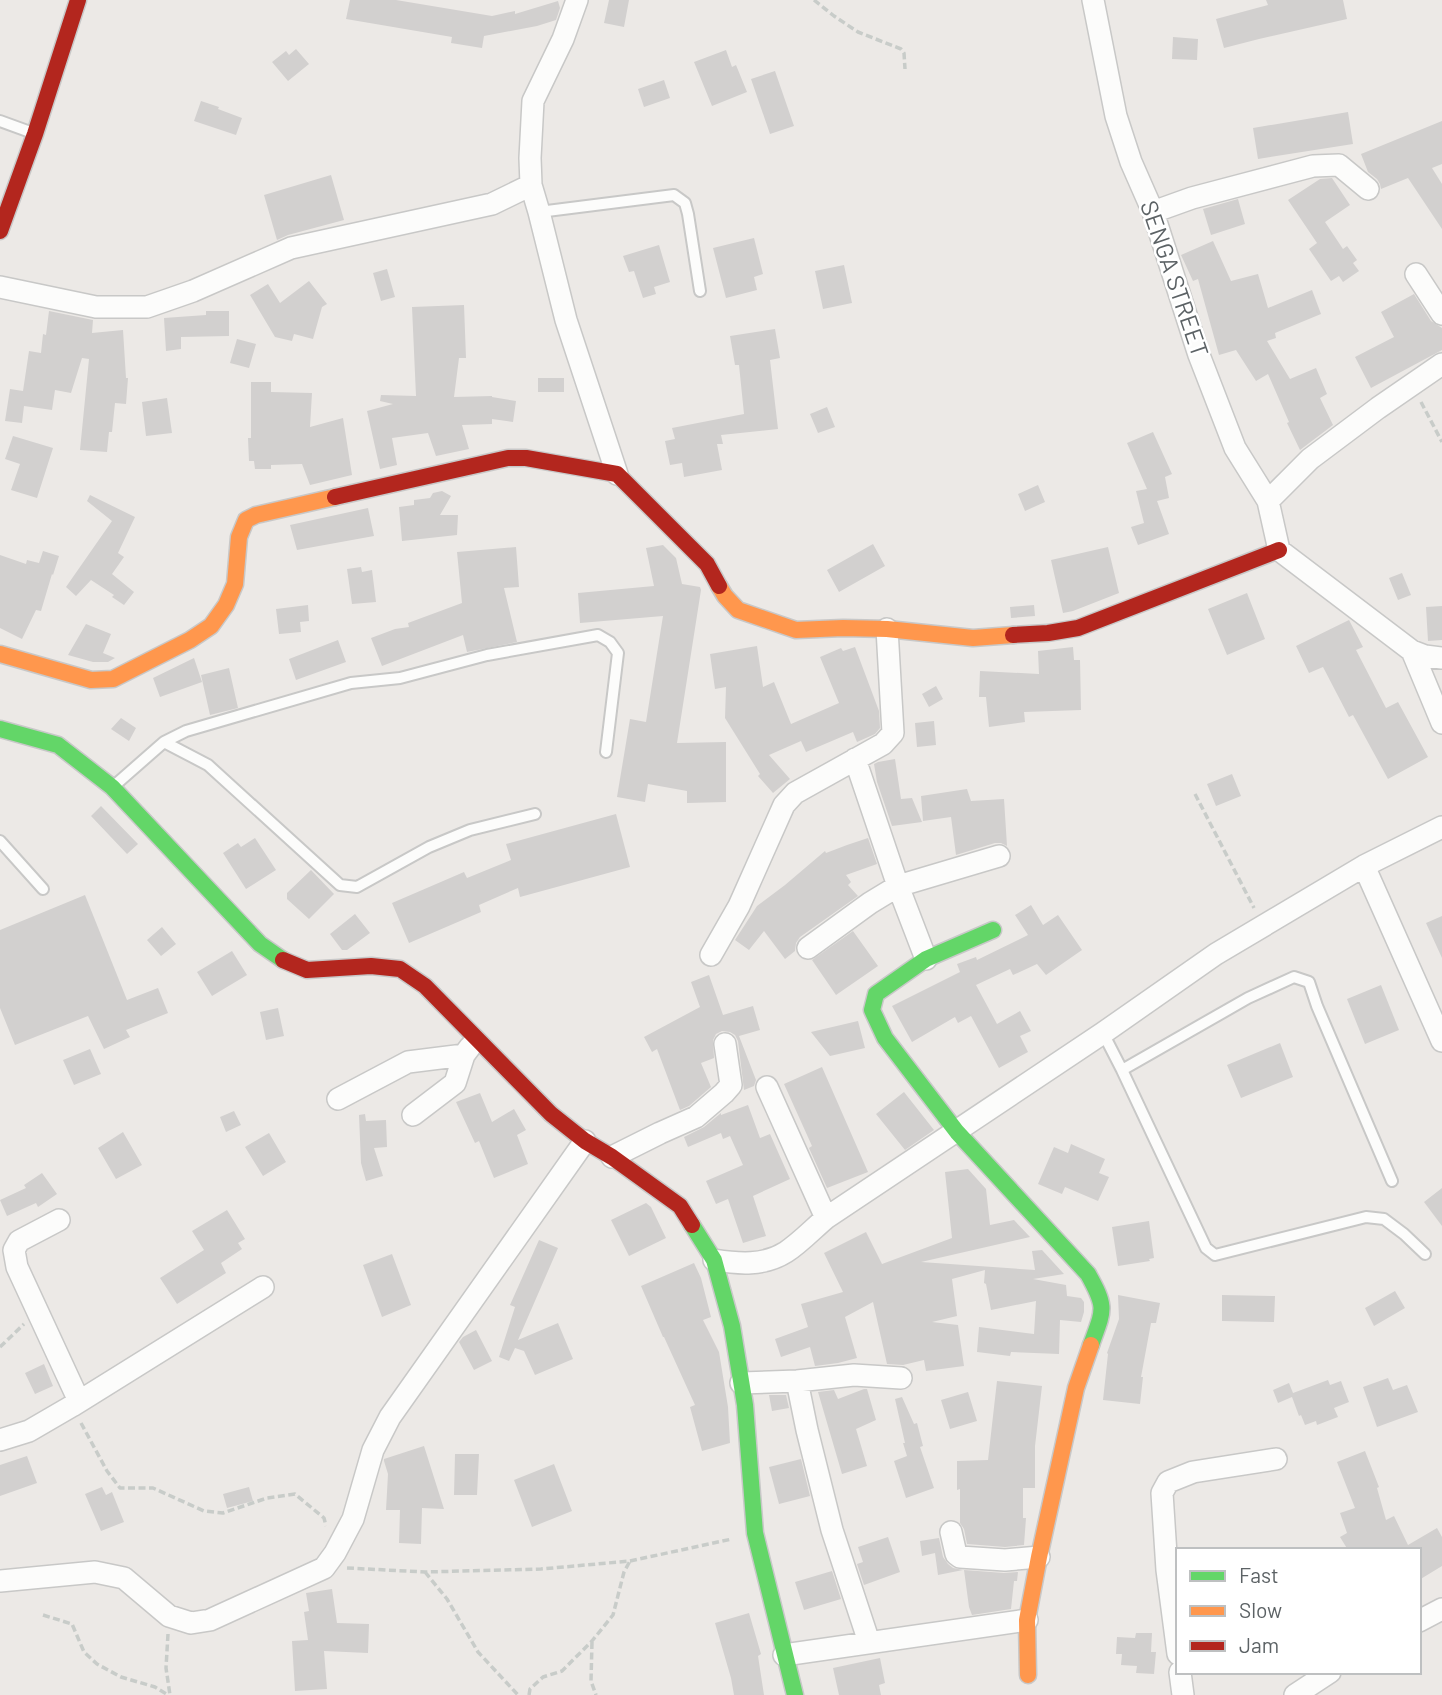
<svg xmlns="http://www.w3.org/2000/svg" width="1442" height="1695" viewBox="0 0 1442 1695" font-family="Barlow,sans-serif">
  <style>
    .building { fill: #d2d0cf }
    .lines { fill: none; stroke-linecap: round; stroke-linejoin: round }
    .lane-casing { stroke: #c8c8c7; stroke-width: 14 }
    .street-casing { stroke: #c8c8c7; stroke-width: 24 }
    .fast-casing { stroke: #c8c8c8; stroke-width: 19 }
    .slow-casing { stroke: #c8c8c8; stroke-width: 19 }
    .jam-casing { stroke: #c8c8c8; stroke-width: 19 }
    .path { stroke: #c8ccc9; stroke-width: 3.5; stroke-dasharray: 7 3.5; stroke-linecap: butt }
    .lane { stroke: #fcfcfb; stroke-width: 10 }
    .street { stroke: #fcfcfb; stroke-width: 21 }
    .fast { stroke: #63d668; stroke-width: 16 }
    .slow { stroke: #ff974d; stroke-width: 16 }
    .jam { stroke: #b3261e; stroke-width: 16 }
    .labels { text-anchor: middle; stroke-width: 5; stroke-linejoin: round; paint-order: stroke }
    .street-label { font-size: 24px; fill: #5c6265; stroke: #fff }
  </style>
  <rect width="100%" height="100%" fill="#ece9e6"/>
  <path class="building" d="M350,0H396L492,16L515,11V14L558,1L560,8L556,20L537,26L484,36L482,48L451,43L452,37L346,19Z
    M609,0H629L624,27L604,23Z
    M1266,0H1343L1347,19L1259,39L1224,48L1216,19L1268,5Z
    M1173,37L1198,39L1197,60L1172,59Z
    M296,49L309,64L288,81L272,62L286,51L289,55Z
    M726,50L732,67L736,65L747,92L712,106L694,62Z
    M775,71L794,126L770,134L751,79Z
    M664,80L670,98L644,107L638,89Z
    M201,101L219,107L218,109L242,118L236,135L194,121Z
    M1348,112L1353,144L1258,159L1253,128Z
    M1442,121V164L1432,168L1442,184V229L1408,178L1381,189L1380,184L1377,179L1368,172L1361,154Z
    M331,175L344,220L288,235L277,240L264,195Z
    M1332,178L1350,205L1325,222L1343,249L1347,246L1357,260L1353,263L1359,271L1343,282L1339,276L1331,281L1309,249L1317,243L1288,200L1320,179Z
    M1238,199L1245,224L1211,235L1203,209Z
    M754,238L763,274L754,277L757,290L726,298L713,248Z
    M1213,241L1231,281L1258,274L1268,308L1312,290L1321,314L1275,333L1276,338L1267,341L1290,379L1316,368L1327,394L1320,398L1333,425L1300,450L1287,423L1289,422L1268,374L1256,381L1236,350L1219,355L1198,279L1193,281L1181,255Z
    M659,245L670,282L654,287L656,294L643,298L634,271L629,272L623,256Z
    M844,265L852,303L823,309L815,271Z
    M387,269L395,297L381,301L373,273Z
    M309,281L327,304L322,307L313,339L294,334L292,341L275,337L250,295L268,284L280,303Z
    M1414,294L1431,321L1442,328V350L1371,388L1355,357L1394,337L1381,312Z
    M464,305L466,358H459L454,397L492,396V397L516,401L513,422L492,419V424L462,425L469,449L436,456L428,433L392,438L397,465L380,469L367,411L393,404L380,401L381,395L416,396L412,307Z
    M49,311L93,320L92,333L123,330L126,378H128L126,404L115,403L112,432H109L107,452L80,450L89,359L82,358L71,393L55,390L52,410L24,406L22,423L5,421L10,389L23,391L29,351L41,353L43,334L46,335Z
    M206,311H229V336L181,337V349L166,351L164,318L206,315Z
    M775,329L780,358L770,360L778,429L721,435L723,444H717L722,470L684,477L682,463L670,465L665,441L675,439L672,428L744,414L739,365H735L730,336Z
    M237,339L256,344L249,368L230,363Z
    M538,378H564V392H538Z
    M251,382H271V392L312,393L310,427L343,418L352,475L310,485L302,464L271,465V469H255L254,461H249L248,438H251Z
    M167,398L172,433L146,436L142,402Z
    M827,407L835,427L818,433L810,414Z
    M1153,432L1172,474L1165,477L1169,498L1157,501L1169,534L1138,545L1131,527L1144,523L1136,491L1147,489L1127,443Z
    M13,436L53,448L37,498L11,490L20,464L5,459Z
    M1038,485L1045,502L1025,511L1018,494Z
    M442,491L451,496L440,515H458L457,535L402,541L399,507L414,505V500L430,498L433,493Z
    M90,495L135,517L118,553L124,557L112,574L134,592L124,605L112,597L114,595L91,580L76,596L66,587L112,521L87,501Z
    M368,508L374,536L297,550L290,525Z
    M873,544L885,566L839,592L827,570Z
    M663,545L676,558L682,584L700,587L701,590L677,743L726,742V802L687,803V791L648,784L645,802L617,797L630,719L646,722L663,616L580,623L578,593L654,586L646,548Z
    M516,547L519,587L504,588L517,642L467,652L463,635L382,666L371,638L395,629L409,627L408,623L462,603L457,552Z
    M1108,547L1119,593L1073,611L1063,613L1051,560Z
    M43,551L59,556L53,575L52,574L41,611L36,610L22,639L0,628V555L26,564L27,560L39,563Z
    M361,567L362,572L372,570L376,602L352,604L347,569Z
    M1402,573L1411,595L1398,600L1389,578Z
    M1247,593L1265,639L1227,655L1208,609Z
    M308,605L309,621L300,622L301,632L279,634L276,609Z
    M1034,605L1035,616L1011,618L1010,607Z
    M1442,606V640L1428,641L1426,607Z
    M1349,620L1363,647L1356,650L1386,708L1398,702L1428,757L1388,779L1353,715L1349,717L1323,667L1309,673L1296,646Z
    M86,624L111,634L103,653L115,658L108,662H93L68,655Z
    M338,640L346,662L296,680L289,659Z
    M757,646L763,687L774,682L791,724L839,703L820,657L841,648L843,651L855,647L879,711L880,728L875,734L857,742L853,732L806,752L801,741L769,755L790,779L773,793L758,776L760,774L725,718L726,687L715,689L710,654Z
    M1073,647L1074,660H1080L1081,710L1024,712L1025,722L989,727L986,697H979L980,671L1039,674L1038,651Z
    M194,658L202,682L160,697L153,678Z
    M229,668L238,708L210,715L201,675Z
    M936,686L943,699L929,707L922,694Z
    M121,718L136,728L129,741L111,729Z
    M934,721L936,745L917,747L915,723Z
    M895,759L901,799L912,798L922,822L892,826L877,782L874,764L878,762Z
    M1232,774L1241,796L1216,806L1207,784Z
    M967,789L971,801L1004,799L1007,846L1001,843H995L956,855L951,817L923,821L921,796Z
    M101,806L138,844L127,854L91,816Z
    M616,814L630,867L520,897L518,888L479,905L481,912L409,943L392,903L464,872L467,878L511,860L506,844Z
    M255,838L276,870L246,889L223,853L238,843L241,847Z
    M868,838L877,864L846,875L851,882L848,885L858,896L800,937L796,943L795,951L785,959L764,931L749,950L735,940L757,906L785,885L825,851L826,853L847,845L848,847L847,845Z
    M311,870L334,894L309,919L287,899V893Z
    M85,895L127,1000L158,988L168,1013L126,1030L130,1037L104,1049L88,1016L15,1045L0,1008V930Z
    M1031,905L1043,925L1058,915L1082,950L1046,975L1037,964L1013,975L1010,969L976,985L997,1024L1020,1011L1031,1031L1020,1036L1028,1052L999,1068L971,1016L958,1023L955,1017L912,1042L892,1006L960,972L957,964L976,957L977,960L1028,935L1015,915Z
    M355,914L370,933L347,950H342L330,934Z
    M1442,916V958L1426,923Z
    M162,927L176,944L161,956L147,940Z
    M853,931L878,966L836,995L812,960Z
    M232,951L247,975L212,996L197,972Z
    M709,975L723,1015L753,1006L760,1030L739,1036L756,1080L754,1086L744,1090L738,1041L735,1035L730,1032L722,1031L716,1034L713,1040L714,1058L701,1063L711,1087L689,1106L680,1110L657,1049L652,1052L644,1037L700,1007L691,982Z
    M1381,985L1399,1030L1365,1044L1347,999Z
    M278,1008L284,1036L266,1040L260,1012Z
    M858,1021L865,1048L830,1056L811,1032Z
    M1280,1043L1293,1077L1241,1098L1227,1065Z
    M90,1049L101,1074L74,1085L63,1060Z
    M822,1067L868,1172L827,1188L809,1148L812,1146L784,1084Z
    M904,1092L934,1130L905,1150L876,1114Z
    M480,1093L492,1122L514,1109L526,1130L517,1135L528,1164L494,1178L479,1141L475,1143L456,1102Z
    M748,1105L760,1138L770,1134L790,1179L753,1196L766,1236L743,1243L728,1199L716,1204L706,1181L743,1165L730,1136L723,1139L721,1133L688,1147L684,1137L704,1127L721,1113V1115Z
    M234,1111L241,1125L226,1132L220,1117Z
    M365,1114L366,1121L386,1120L387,1147L374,1148L383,1176L366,1181L361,1163L359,1115Z
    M123,1132L142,1165L116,1179L98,1148Z
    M269,1133L286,1162L263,1176L245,1147Z
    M1071,1144L1105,1159L1099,1173L1109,1177L1098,1201L1065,1187L1062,1194L1038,1184L1054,1147L1068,1153Z
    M968,1169L986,1189L990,1225L1014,1220L1030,1237L921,1262L1035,1270L1032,1251L1042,1250L1064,1274L1033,1279L1066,1285L1067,1296L1081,1298L1084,1302V1312L1081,1322L1060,1320L1059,1354L1011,1352L1010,1356L977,1352L979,1327L1034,1334L1036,1301L991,1310L986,1284L984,1283L985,1270L952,1279L957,1316L932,1322L958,1325L964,1366L926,1371L924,1360L903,1365L887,1364L873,1302L845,1317L857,1358L838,1363L815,1366L810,1347L781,1357L775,1339L808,1327L801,1304L843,1292L824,1253L866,1232L882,1264L952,1238L945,1172Z
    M42,1173L57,1194L38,1207L36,1203L7,1216L0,1200L26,1188L24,1185Z
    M1442,1188V1226L1424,1202Z
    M646,1203L651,1207L666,1238L629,1256L611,1220Z
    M227,1210L245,1239L238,1243L242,1249L221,1263L226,1273L177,1304L160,1278L204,1250L192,1231Z
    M1149,1221L1154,1258L1149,1259L1150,1261L1118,1266L1112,1227Z
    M539,1240L558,1248L518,1340L558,1323L573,1359L535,1375L524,1351L515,1348L509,1361L499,1357L515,1307L510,1305Z
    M392,1254L411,1305L382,1317L363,1265Z
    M694,1263L701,1278L711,1317L703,1320L719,1352L728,1407L730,1443L702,1451L690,1407L695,1405L664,1337H663L641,1286Z
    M1395,1291L1405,1308L1374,1326L1365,1308Z
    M1118,1295L1160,1303L1156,1323H1151L1141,1377H1143L1140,1404L1103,1400L1108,1354L1107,1353L1119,1319Z
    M1222,1295L1275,1296L1274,1322L1222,1321Z
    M476,1330L492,1361L474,1370L459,1342L463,1337Z
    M44,1364L53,1386L35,1394L25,1373Z
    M1388,1378L1393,1390L1407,1385L1418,1412L1377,1427L1363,1387Z
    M1328,1380L1330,1385L1341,1381L1349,1402L1334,1408L1338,1417L1317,1425L1316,1421L1305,1425L1301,1415L1299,1416L1292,1397L1278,1403L1273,1390L1289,1383L1293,1393Z
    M997,1381L1042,1386L1035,1446V1488H1023V1518H1026L1024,1545L1005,1547L967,1544L964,1529L960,1523V1489L957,1490V1461L988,1460Z
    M864,1389H867L876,1420L856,1429L867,1466L842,1474L818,1392L834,1390L838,1399Z
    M968,1392L977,1421L950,1429L941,1400Z
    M769,1395H786L789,1408L772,1411Z
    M902,1397L914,1424L917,1423L923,1446L920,1447L934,1488L906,1498L894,1461L907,1456L903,1443H905L895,1399Z
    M424,1446L444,1509L422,1508L421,1544L399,1543L400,1510H386L388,1474L384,1461V1459Z
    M1365,1451L1379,1487L1377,1488L1386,1520L1394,1516L1408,1545L1437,1528L1442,1537V1566L1419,1580V1550H1348L1340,1537L1347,1533L1340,1513L1355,1508L1337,1462Z
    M455,1454H479L477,1495H454Z
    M27,1456L37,1483L0,1496V1465Z
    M801,1459L810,1496L779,1504L769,1467Z
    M554,1464L572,1511L532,1527L514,1480Z
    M102,1487L106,1495L112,1492L124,1522L101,1531L85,1494Z
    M249,1487L253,1501L227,1508L223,1494Z
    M888,1537L900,1572L864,1585L857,1564L863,1562L858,1547Z
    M939,1538L943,1557L948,1564L953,1568L963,1570L938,1575L935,1553L922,1556L920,1541Z
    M964,1570L1004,1573L1018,1572L1017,1581H1014L1011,1609L972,1615L969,1607Z
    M832,1571L841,1599L804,1610L795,1582Z
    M332,1589L337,1623L369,1624L368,1653L324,1651L327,1689L295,1691L292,1641L308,1640L304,1612L309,1611L306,1593Z
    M749,1613L761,1654L758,1656L764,1695H734L731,1678L715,1623Z
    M1136,1633H1152L1151,1652H1156L1154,1674L1136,1673L1137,1666L1121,1665L1122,1654H1116L1117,1637L1135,1638Z
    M880,1658L885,1683L879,1685L881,1695H839L833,1668Z"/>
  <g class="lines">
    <defs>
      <path id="lane" d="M0,121L33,133
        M539,212L674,195L685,203L688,214L700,291
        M164,742L186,731L351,683L400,678L487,655L598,635L610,642L618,653L606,752
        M115,785L164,742L208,765L340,885L357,887L429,847L470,830L535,814
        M0,841L43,889
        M1103,1033L1122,1070L1206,1248L1215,1255L1366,1217L1384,1219L1404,1234L1425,1254
        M1122,1070L1248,998L1294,977L1309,982L1317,1006L1392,1181"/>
      <path id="street" d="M577,0L563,39L533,101L530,158L531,185L539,212L566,320L617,474
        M1093,0L1116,116L1131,162L1153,212L1199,355L1235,448L1268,501L1279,550L1412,651L1425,656L1442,658
        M1153,212L1192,198L1313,166L1339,165L1368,189
        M1416,274L1442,314
        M0,287L96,307H147L193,291L291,248L492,204L531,185
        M1268,501L1310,459L1378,408L1442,364
        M1412,651L1442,723
        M855,759L898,886L926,959
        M1364,866L1442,1041
        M808,948L870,903L898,886L999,856
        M711,955L739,906L784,805L795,793L883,744L893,733L887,629
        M767,1087L826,1218
        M338,1099L408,1062L464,1055
        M413,1115L455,1083L464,1055L470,1047
        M612,1157L660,1133L696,1117L724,1093L731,1085L725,1044
        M59,1220L19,1241L14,1250L17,1267L79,1401
        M714,1260C739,1264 764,1266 786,1252C800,1243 813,1229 826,1218L1103,1033L1216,954L1364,866L1442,827
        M797,1381L807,1430L832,1530L869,1642
        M741,1383L797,1381L854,1375L901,1378
        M0,1440L29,1431L72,1406L263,1287
        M951,1532L956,1554L960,1557L1005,1560L1039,1557
        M0,1581L95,1572L124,1578L169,1616L191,1623L210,1620L324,1568L335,1553L353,1519L373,1450L390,1417L585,1141
        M1419,1621L1442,1609
        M1178,1654L1167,1570L1162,1493L1168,1482L1193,1472L1276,1459
        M784,1655L1027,1620
        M1180,1672L1183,1695
        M1295,1695L1330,1672"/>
      <path id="fast" d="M0,729L58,745L112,787L260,944L283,960
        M993,930L926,959L876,994L872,1010L885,1038L957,1132L1088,1274C1107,1308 1104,1309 1091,1345
        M692,1225L714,1260L732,1326L745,1405L755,1533L795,1695"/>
      <path id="slow" d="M719,586L725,596L738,610L796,630L843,628L887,629L973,638L1013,635
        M0,654L91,680L113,679L190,640L211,626L226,605L235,584L239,537L246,520L256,515L335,497
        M1028,1675L1027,1620L1039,1557L1076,1388L1091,1345"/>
      <path id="jam" d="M0,231L35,134L78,0
        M335,497L508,458H526L617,474L707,564L719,586
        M1013,635L1048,633L1078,628L1279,550
        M283,960L307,970L371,966L400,969L425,986L551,1114L585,1141L612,1157L680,1206L692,1225"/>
    </defs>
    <use href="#lane" class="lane-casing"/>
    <use href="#street" class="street-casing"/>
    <use href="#fast" class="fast-casing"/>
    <use href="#slow" class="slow-casing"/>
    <use href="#jam" class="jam-casing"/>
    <path class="path" d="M814,0L834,16L858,32L901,49L904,53L905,69
      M1421,402L1442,442
      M1195,794L1254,908
      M0,1347L24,1324
      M81,1423L107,1471L120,1488H153L204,1511L223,1513L267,1498L295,1494L324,1518L326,1526
      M347,1568L425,1572L541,1569L630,1561L732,1539
      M425,1572L447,1599L478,1652L518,1695
      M43,1615L72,1624L84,1652L97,1664L121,1677L155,1687L168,1695
      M168,1634L166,1668L170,1695
      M592,1642L591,1681L596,1695
      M529,1695L530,1689L543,1677L562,1671L592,1641L613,1615L624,1572L630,1561"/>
    <use href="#lane" class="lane"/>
    <use href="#street" class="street"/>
    <use href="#fast" class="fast"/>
    <use href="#slow" class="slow"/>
    <use href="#jam" class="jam"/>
  </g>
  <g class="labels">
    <g class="street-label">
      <text transform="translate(1174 279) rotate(71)" y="8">SENGA STREET</text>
    </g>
  </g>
  <rect x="1176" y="1548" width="245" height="126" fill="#ffffff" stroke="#bec0c1" stroke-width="2"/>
  <rect x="1190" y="1571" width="35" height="10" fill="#63d668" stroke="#bec0c1" stroke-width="2"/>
  <text x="1239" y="1583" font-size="21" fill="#5c6265">Fast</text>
  <rect x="1190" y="1606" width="35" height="10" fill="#ff974d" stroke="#bec0c1" stroke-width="2"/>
  <text x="1239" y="1618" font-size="21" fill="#5c6265">Slow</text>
  <rect x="1190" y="1641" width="35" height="10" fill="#b3261e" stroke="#bec0c1" stroke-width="2"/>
  <text x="1239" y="1653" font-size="21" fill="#5c6265">Jam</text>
</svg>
